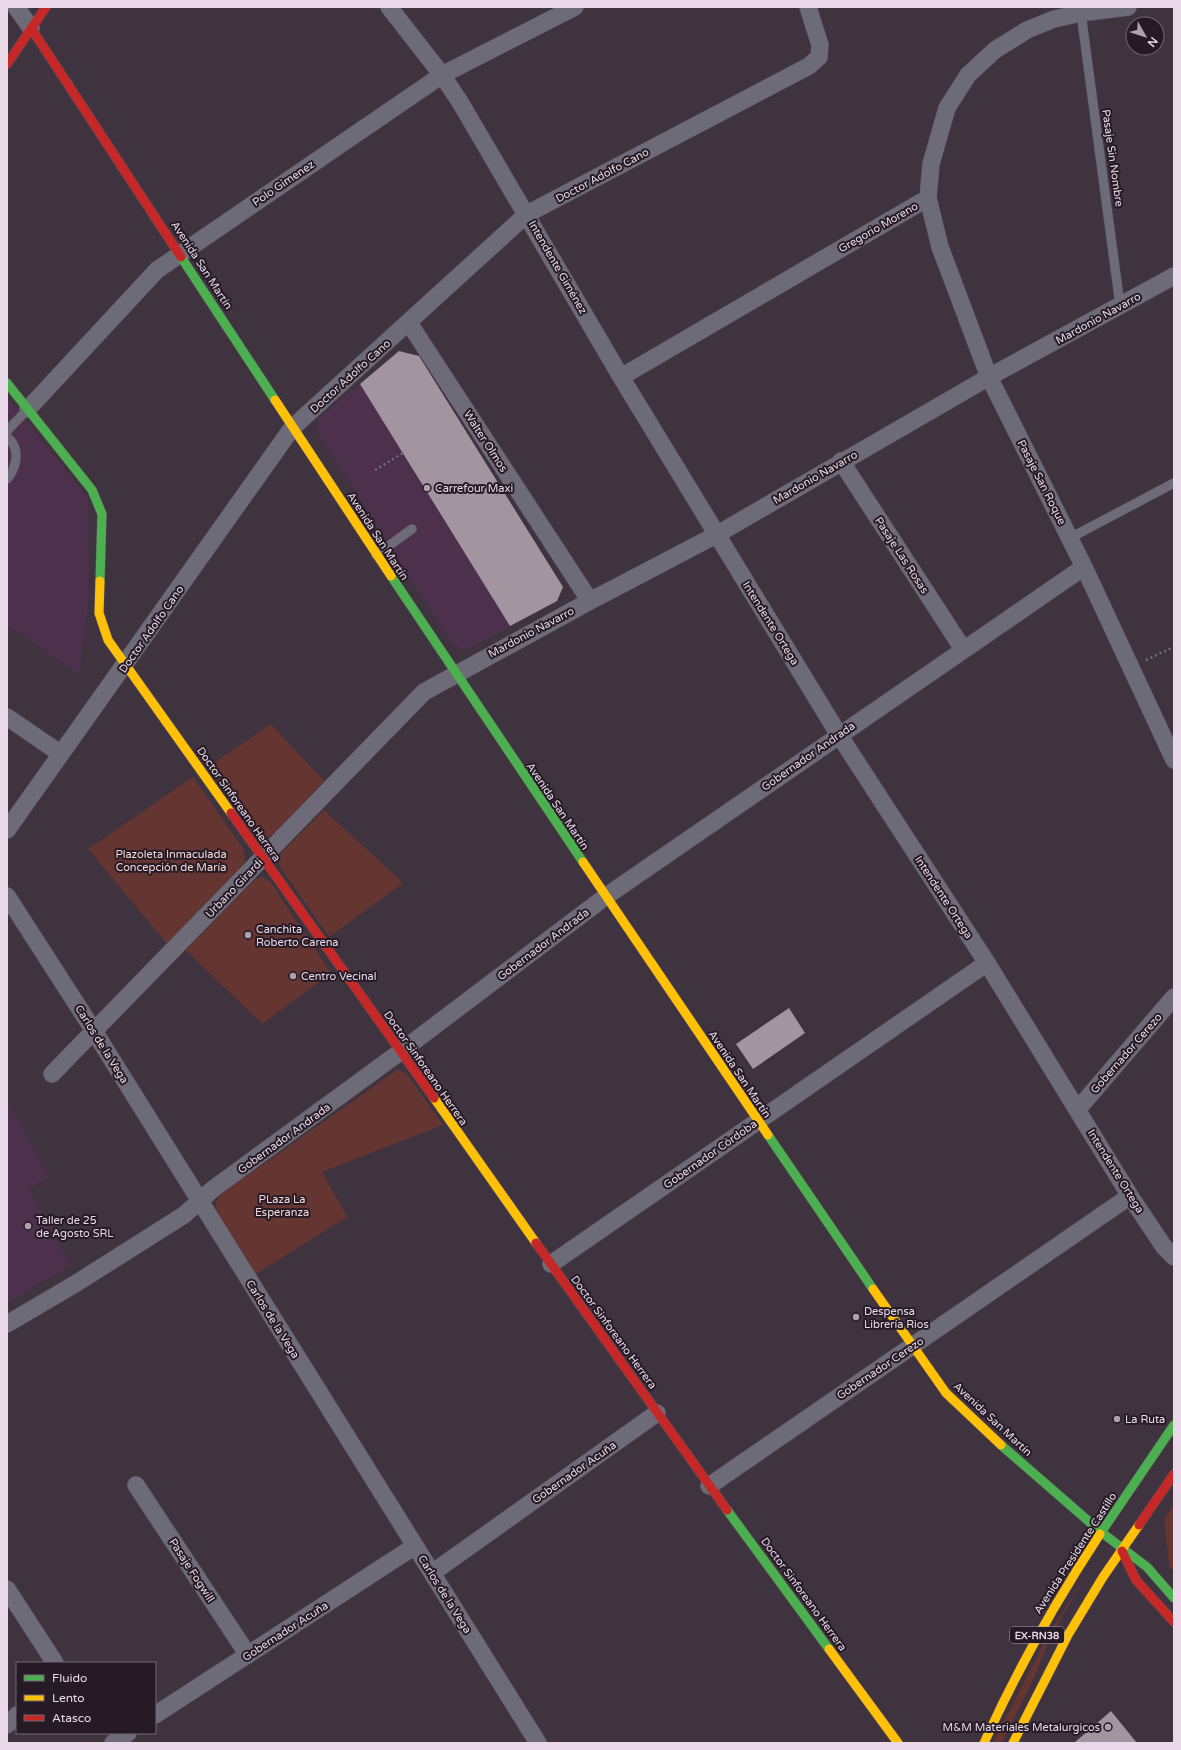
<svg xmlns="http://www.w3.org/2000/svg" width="1181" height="1750" viewBox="0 0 1181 1750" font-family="'Varela Round',sans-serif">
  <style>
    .built { fill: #4d304c }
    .green { fill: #643531 }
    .building { fill: #a2959f }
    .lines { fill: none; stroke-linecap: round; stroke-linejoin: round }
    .lane-casing { stroke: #5a4f5a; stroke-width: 10 }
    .street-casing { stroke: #5a4f5a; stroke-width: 18 }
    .fast-casing { stroke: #5a4f5a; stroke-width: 10 }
    .slow-casing { stroke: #5a4f5a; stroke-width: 10 }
    .jam-casing { stroke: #5a4f5a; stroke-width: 10 }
    .path { stroke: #706d77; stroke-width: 2.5; stroke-dasharray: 2 3; stroke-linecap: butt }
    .lane { stroke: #6c6b77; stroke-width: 9 }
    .street { stroke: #6c6b77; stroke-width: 17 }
    .fast { stroke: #4caf50; stroke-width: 9 }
    .slow { stroke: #ffc107; stroke-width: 9 }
    .jam { stroke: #c62828; stroke-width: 9 }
    .poi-dot { fill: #aea0ae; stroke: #251a25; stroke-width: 1.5 }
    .labels { text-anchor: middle; stroke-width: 4; stroke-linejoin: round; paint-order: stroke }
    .shield { fill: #251a25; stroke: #afa0ae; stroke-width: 1 }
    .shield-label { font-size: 10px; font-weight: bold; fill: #eadae9 }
    .street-label { font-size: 11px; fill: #eadae9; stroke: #251a25 }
    .poi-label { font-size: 11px; fill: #eadae9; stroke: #251a25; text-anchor: start }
    .park-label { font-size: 11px; fill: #f2d9d6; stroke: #251a25 }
  </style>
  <rect width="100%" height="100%" fill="#403340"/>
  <path class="built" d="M399,351L419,357L563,587L557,601L466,650L453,645L317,431L319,418Z
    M7,397L88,498L89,595L79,674L7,624Z
    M7,1102L49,1177L28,1189L70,1265L7,1303Z"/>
  <path class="green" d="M271,724L324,781L273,834L263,839L254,832L208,767Z
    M193,777L243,848L245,860L241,869L168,945L88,849Z
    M324,810L403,883L329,937L280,867L278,858L282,852Z
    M262,877L270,881L331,973L262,1024L186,950L254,880Z
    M397,1070L406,1073L443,1125L322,1172L347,1217L256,1274L216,1210V1202L220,1195Z
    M1174,1505V1571L1169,1566L1164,1519Z
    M1088,1572L1051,1636L1033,1680L1002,1743H993L1048,1635Z"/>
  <path class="building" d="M399,351L419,356L563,587L557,601L510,626L360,384Z
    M789,1008L805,1033L753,1069L736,1044Z
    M1111,1711L1137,1743H1074Z"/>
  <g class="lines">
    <defs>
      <path id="lane" d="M1081,13L1120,305
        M7,431L28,409
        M7,437C21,448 17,467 7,479
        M1070,538L1174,483
        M376,555L412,529"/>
      <path id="street" d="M16,7L31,28
        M389,7L442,75L460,102L621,377L839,735L987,963L1130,1196L1164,1247L1174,1257
        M1128,7L1081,13L1054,19L1027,30L995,50L968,75L947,108L931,164L928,198L940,247L989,377L1084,567L1174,760
        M409,323L590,601
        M621,377L928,198
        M28,409L157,270L442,75L575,7
        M841,461L963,649
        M7,717L61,754
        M7,830L292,428L527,214L809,66L819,57L820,45L808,7
        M7,896L94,1031L538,1743
        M52,1074L424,692L590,601L716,535L989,377L1174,276
        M1078,1109L1174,997
        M551,1264L987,963
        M7,1324L75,1284L184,1215L213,1189L400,1052L605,897L1084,567
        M136,1485L248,1655
        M709,1486L1130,1196
        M432,1573L657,1413
        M7,1589L55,1663
        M155,1715L415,1546
        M7,1725L17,1715
        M113,1743L128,1733"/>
      <path id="fast" d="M181,257L275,400
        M7,383L92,490L102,514L100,581
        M391,576L583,862
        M768,1135L873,1289
        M1001,1445L1101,1532L1147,1567L1174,1598
        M727,1510L829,1649
        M1100,1534L1174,1425"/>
      <path id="slow" d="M275,400L391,576
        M100,581L99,613L108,640L231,813
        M583,862L768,1135
        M434,1098L536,1243
        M873,1289L946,1393L1001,1445
        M829,1649L898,1743
        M984,1743C1017,1670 1056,1601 1100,1534
        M1013,1743L1068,1635L1103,1577L1139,1525"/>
      <path id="jam" d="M31,28L181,257
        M7,64L46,7
        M231,813L434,1098
        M536,1243L727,1510
        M1139,1525L1174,1474
        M1122,1551L1136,1580L1174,1622"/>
    </defs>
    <use href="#lane" class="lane-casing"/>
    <use href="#street" class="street-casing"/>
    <use href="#fast" class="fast-casing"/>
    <use href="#slow" class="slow-casing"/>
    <use href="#jam" class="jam-casing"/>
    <path class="path" d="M375,470L403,453
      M1146,660L1174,647"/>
    <use href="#lane" class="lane"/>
    <use href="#street" class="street"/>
    <use href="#fast" class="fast"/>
    <use href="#slow" class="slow"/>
    <use href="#jam" class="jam"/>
  </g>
  <g class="poi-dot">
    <circle cx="427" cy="488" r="4"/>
    <circle cx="248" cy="935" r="4"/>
    <circle cx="293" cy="976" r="4"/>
    <circle cx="28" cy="1226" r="4"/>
    <circle cx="856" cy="1317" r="4"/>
    <circle cx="1117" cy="1419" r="4"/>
    <circle cx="1108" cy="1727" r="4"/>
  </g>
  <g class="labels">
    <rect class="shield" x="1010" y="1627" width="54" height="16" rx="3"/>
    <g class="shield-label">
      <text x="1037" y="1639">EX-RN38</text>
    </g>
    <g class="street-label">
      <text transform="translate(1113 158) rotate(82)" y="4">Pasaje Sin Nombre</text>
      <text transform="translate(602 175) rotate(-28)" y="4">Doctor Adolfo Cano</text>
      <text transform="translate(283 183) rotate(-34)" y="4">Polo Gimenez</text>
      <text transform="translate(878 227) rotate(-30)" y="4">Gregorio Moreno</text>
      <text transform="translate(202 265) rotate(57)" y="4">Avenida San Martín</text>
      <text transform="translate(558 267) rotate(60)" y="4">Intendente Giménez</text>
      <text transform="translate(1098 318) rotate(-29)" y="4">Mardonio Navarro</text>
      <text transform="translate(350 376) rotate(-42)" y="4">Doctor Adolfo Cano</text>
      <text transform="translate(486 441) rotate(57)" y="4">Walter Olmos</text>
      <text transform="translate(815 477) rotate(-30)" y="4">Mardonio Navarro</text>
      <text transform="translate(1042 482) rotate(63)" y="4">Pasaje San Roque</text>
      <text transform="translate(378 536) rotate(57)" y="4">Avenida San Martín</text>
      <text transform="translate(902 555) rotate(57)" y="4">Pasaje Las Rosas</text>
      <text transform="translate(771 623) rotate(58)" y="4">Intendente Ortega</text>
      <text transform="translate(151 629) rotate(-55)" y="4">Doctor Adolfo Cano</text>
      <text transform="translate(531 632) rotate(-28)" y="4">Mardonio Navarro</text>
      <text transform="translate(808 756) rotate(-35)" y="4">Gobernador Andrada</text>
      <text transform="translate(239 804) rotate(55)" y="4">Doctor Sinforeano Herrera</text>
      <text transform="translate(558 806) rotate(56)" y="4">Avenida San Martín</text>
      <text transform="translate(234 888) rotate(-46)" y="4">Urbano Girardi</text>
      <text transform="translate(944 897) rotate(57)" y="4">Intendente Ortega</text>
      <text transform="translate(543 944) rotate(-37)" y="4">Gobernador Andrada</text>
      <text transform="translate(102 1044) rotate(58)" y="4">Carlos de la Vega</text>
      <text transform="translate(1126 1053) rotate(-49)" y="4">Gobernador Cerezo</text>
      <text transform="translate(426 1068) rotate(55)" y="4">Doctor Sinforeano Herrera</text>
      <text transform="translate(740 1074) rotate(56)" y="4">Avenida San Martín</text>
      <text transform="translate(284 1138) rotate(-36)" y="4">Gobernador Andrada</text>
      <text transform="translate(710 1154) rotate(-35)" y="4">Gobernador Córdoba</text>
      <text transform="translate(1116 1171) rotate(58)" y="4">Intendente Ortega</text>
      <text transform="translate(273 1319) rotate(58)" y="4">Carlos de la Vega</text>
      <text transform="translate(614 1332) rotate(54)" y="4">Doctor Sinforeano Herrera</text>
      <text transform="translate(880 1368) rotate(-34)" y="4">Gobernador Cerezo</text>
      <text transform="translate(993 1419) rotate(43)" y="4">Avenida San Martín</text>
      <text transform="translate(574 1472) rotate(-35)" y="4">Gobernador Acuña</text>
      <text transform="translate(1075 1553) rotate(-57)" y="4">Avenida Presidente Castillo</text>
      <text transform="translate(192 1570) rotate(57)" y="4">Pasaje Fogwill</text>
      <text transform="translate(445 1594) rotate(58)" y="4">Carlos de la Vega</text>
      <text transform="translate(804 1594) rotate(54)" y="4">Doctor Sinforeano Herrera</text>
      <text transform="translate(285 1631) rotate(-33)" y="4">Gobernador Acuña</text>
    </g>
    <g class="poi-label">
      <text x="435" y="492">Carrefour Maxi</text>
      <text x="256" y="933">Canchita<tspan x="256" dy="13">Roberto Carena</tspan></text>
      <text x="301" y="980">Centro Vecinal</text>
      <text x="36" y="1224">Taller de 25<tspan x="36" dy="13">de Agosto SRL</tspan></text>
      <text x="864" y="1315">Despensa<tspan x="864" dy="13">Librería Rios</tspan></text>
      <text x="1125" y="1423">La Ruta</text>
      <text x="1100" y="1731" text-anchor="end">M&amp;M Materiales Metalurgicos</text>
    </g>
    <g class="park-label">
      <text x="171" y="858">Plazoleta Inmaculada<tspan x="171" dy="13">Concepción de María</tspan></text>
      <text x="282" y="1203">PLaza La<tspan x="282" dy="13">Esperanza</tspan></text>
    </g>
  </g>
  <rect width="1181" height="1750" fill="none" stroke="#eadae9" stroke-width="16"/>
  <rect x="16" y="1662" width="140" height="72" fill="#251a25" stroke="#746773"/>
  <rect x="24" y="1675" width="20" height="6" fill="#4caf50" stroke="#746773"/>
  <text x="52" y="1682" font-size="12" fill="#eadae9">Fluido</text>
  <rect x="24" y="1695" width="20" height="6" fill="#ffc107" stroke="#746773"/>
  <text x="52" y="1702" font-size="12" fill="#eadae9">Lento</text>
  <rect x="24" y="1715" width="20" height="6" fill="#c62828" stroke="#746773"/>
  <text x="52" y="1722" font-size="12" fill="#eadae9">Atasco</text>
  <g transform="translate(1145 36) rotate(129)"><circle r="19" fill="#251a25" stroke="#746773"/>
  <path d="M0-3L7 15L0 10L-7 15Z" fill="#aea0ae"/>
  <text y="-6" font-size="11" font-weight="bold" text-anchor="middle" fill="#eadae9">N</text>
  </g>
</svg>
